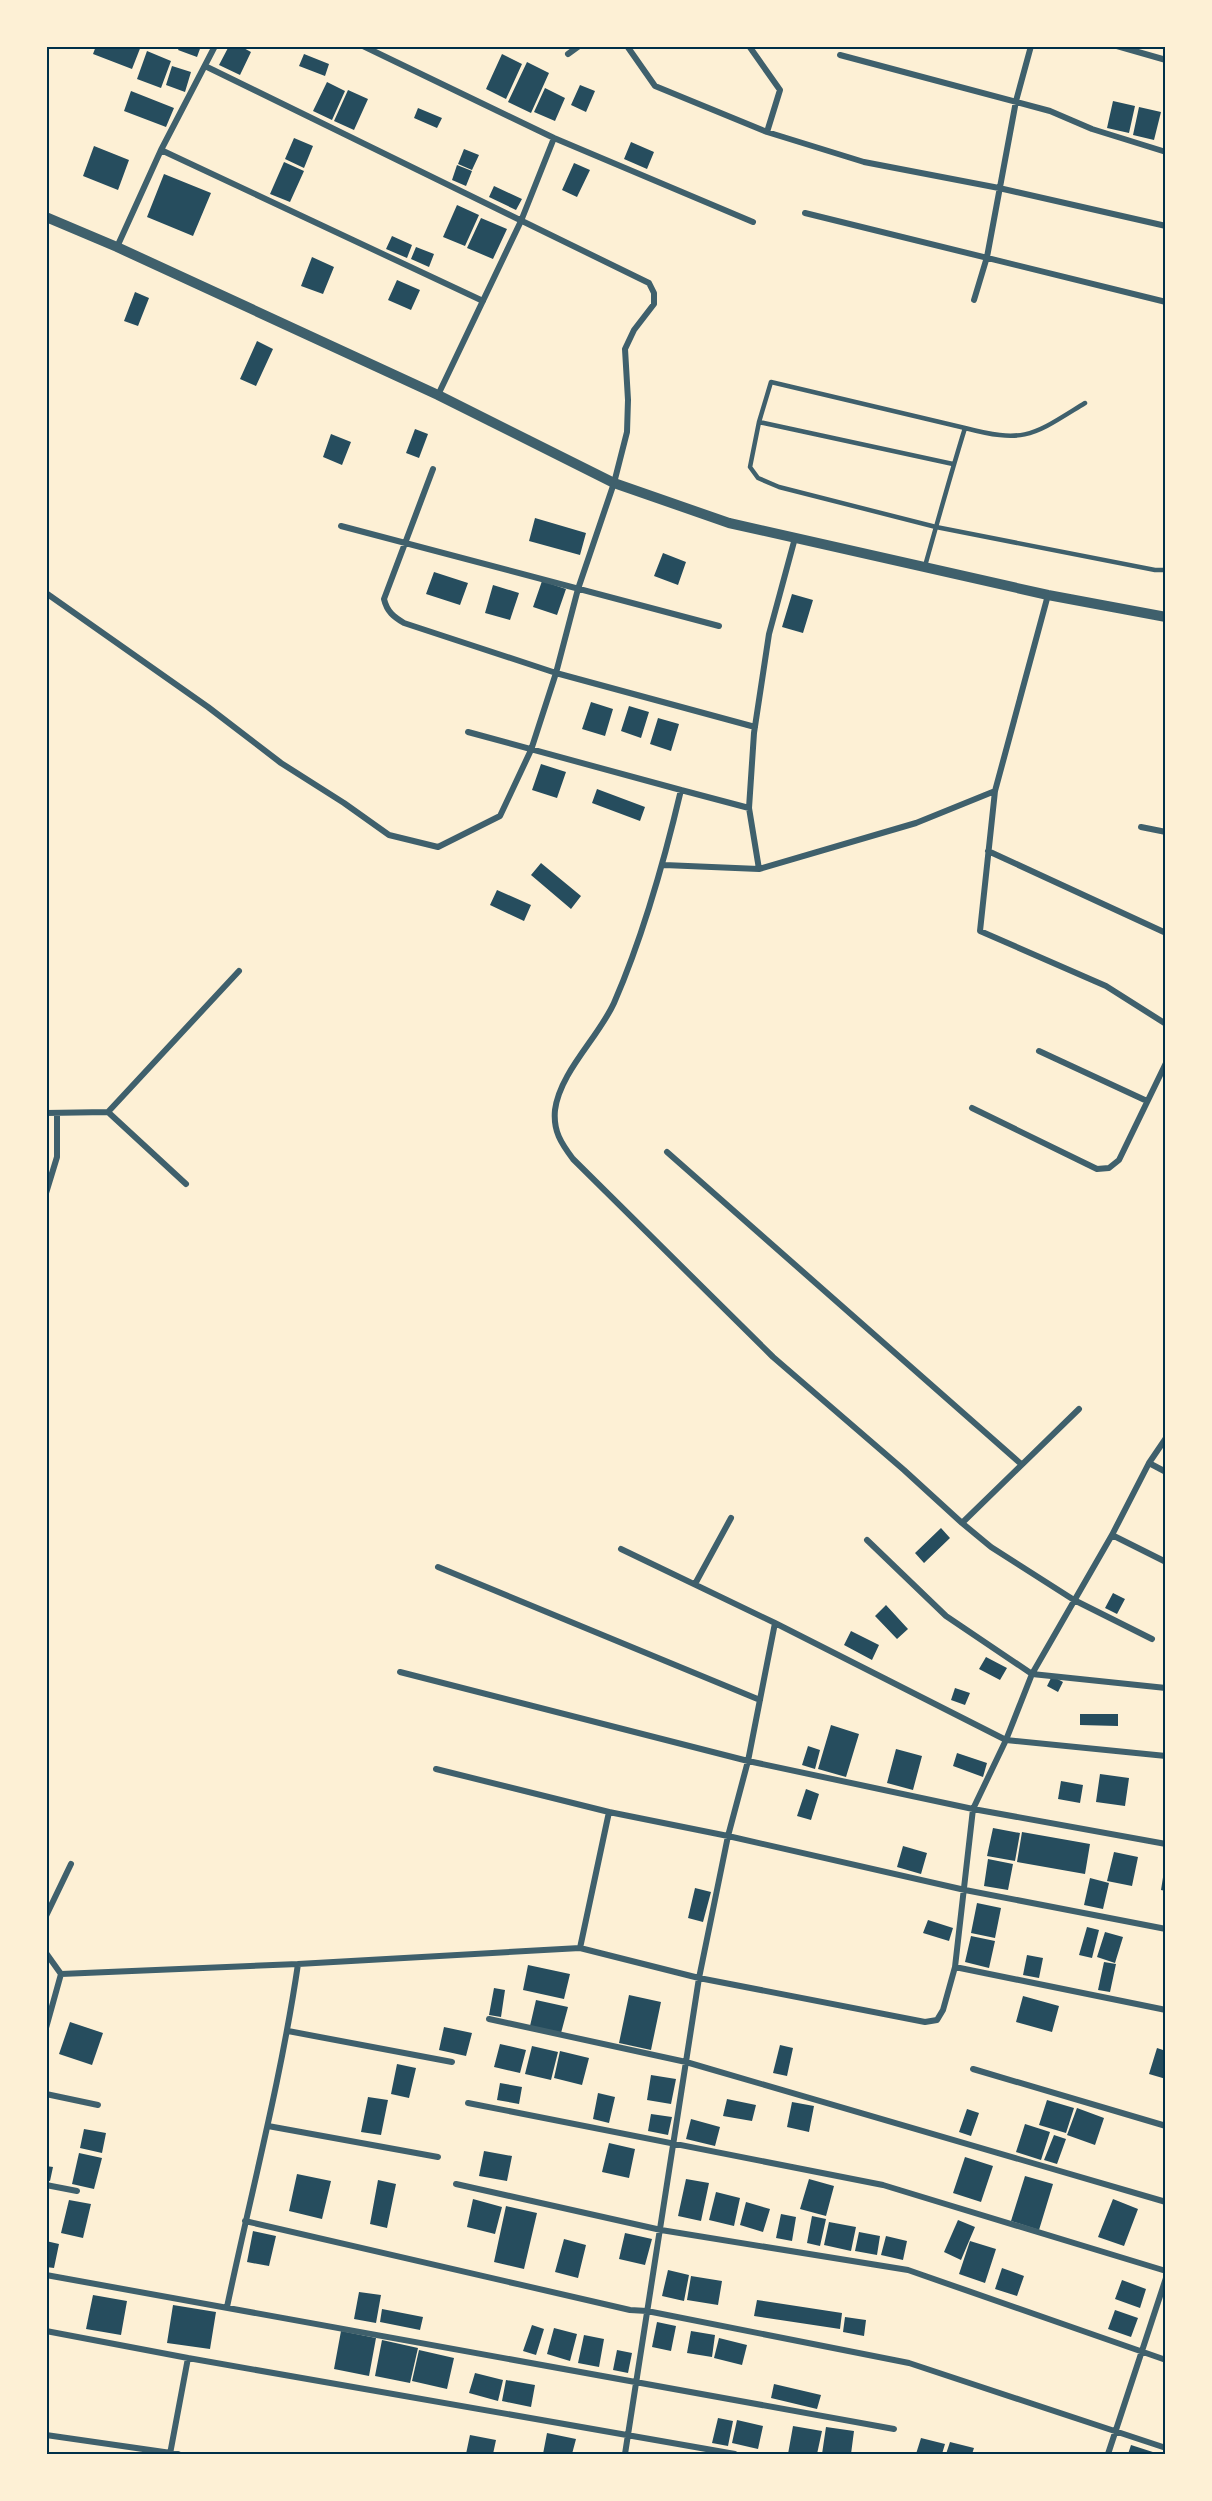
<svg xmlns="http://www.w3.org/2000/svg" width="1212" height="2501" viewBox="0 0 1212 2501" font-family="'Exo 2',sans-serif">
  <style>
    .building { fill: #264d5e }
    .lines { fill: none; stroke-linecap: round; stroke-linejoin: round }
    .service { stroke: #3f606c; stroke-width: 4.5 }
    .minor { stroke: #3f606c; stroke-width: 6 }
    .tertiary { stroke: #3f606c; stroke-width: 10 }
    .neatline { fill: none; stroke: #003049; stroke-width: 2 }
  </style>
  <rect width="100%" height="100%" fill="#fdf0d5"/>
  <path class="building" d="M96,46H141L132,69L93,54Z
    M180,46H201L197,57L178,50Z
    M229,46H240L251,52L240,75L219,65Z
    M147,51L171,61L161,88L137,79Z
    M304,54L329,64L325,76L299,66Z
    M502,54L522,64L506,99L486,89Z
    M527,62L549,73L531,113L508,102Z
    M172,66L191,72L185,92L166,85Z
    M327,82L345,91L332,120L313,111Z
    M580,85L595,91L586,112L571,105Z
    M545,88L565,98L555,121L534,112Z
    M348,90L368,99L354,130L334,121Z
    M131,91L174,108L166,127L124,111Z
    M1113,101L1135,106L1129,133L1107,128Z
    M1139,107L1161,112L1154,140L1133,135Z
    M418,108L442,118L437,128L414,118Z
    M294,138L313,146L304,168L285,159Z
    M631,142L654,152L647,169L624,159Z
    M94,146L129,160L118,190L83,176Z
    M464,149L479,155L472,170L458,164Z
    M284,162L304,171L290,202L270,194Z
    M574,163L590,170L577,197L562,190Z
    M457,165L472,171L466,186L452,180Z
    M164,174L211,193L193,236L147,217Z
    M494,186L522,199L516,210L489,197Z
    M457,205L479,215L465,246L443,237Z
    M481,218L507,229L493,259L467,248Z
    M392,236L412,245L407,258L386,249Z
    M416,247L434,254L429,267L411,259Z
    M312,257L334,267L323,294L301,286Z
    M397,280L420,290L411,310L388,300Z
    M135,292L149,298L138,326L124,321Z
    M257,341L273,349L256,386L240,379Z
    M415,429L428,434L419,458L406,453Z
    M331,434L351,442L342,465L323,457Z
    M535,518L586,533L580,555L529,541Z
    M663,553L686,562L678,585L654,576Z
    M434,572L468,583L460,605L426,594Z
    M542,581L566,589L557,615L533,607Z
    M493,585L519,593L510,620L485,613Z
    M792,594L813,600L803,633L782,627Z
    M591,702L613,709L605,736L582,729Z
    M629,706L649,712L641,738L621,731Z
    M658,718L679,724L671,751L650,744Z
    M541,764L566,772L557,798L532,790Z
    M597,789L645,807L640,821L592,803Z
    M541,863L581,896L571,909L531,875Z
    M497,890L531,905L524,921L490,905Z
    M941,1528L950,1538L924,1563L915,1553Z
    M1113,1593L1125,1599L1117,1614L1105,1608Z
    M886,1605L908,1629L897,1639L875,1616Z
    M851,1631L879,1645L872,1660L844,1645Z
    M986,1657L1007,1668L1000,1680L979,1669Z
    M1052,1676L1063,1682L1058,1692L1047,1686Z
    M955,1688L970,1693L965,1705L951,1700Z
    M1080,1714H1118V1726L1080,1725Z
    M831,1725L859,1734L846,1777L818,1769Z
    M808,1746L820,1750L815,1769L802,1765Z
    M896,1749L922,1756L913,1790L887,1783Z
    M957,1753L987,1763L983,1777L953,1766Z
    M1100,1774L1129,1778L1125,1806L1096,1802Z
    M1061,1781L1083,1785L1080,1803L1058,1799Z
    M806,1789L819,1794L811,1820L797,1816Z
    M993,1828L1020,1833L1015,1861L987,1856Z
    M1022,1832L1090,1844L1085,1874L1017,1862Z
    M903,1846L927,1853L921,1874L897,1867Z
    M1114,1852L1138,1857L1132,1886L1107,1881Z
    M988,1859L1013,1864L1008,1890L984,1886Z
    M1164,1871H1166V1891L1161,1890Z
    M1090,1878L1109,1883L1103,1909L1084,1905Z
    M695,1888L711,1892L703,1922L688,1918Z
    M977,1903L1001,1908L995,1938L971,1933Z
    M928,1920L953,1928L949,1941L923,1933Z
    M1087,1927L1099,1930L1092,1958L1079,1955Z
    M1105,1932L1123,1937L1115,1963L1097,1957Z
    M971,1936L995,1941L989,1968L965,1962Z
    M1027,1955L1043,1958L1039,1978L1023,1975Z
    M1104,1962L1116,1964L1110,1992L1098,1990Z
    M528,1965L570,1974L564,1999L523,1990Z
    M494,1988L505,1990L501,2017L489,2015Z
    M629,1995L661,2002L651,2050L619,2043Z
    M1023,1996L1059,2006L1052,2032L1016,2022Z
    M536,2000L568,2007L561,2033L530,2026Z
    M70,2022L103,2033L92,2065L59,2054Z
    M444,2027L472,2033L466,2056L439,2050Z
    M500,2044L526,2050L520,2073L494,2067Z
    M780,2045L793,2048L787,2076L773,2073Z
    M532,2046L558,2052L551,2080L525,2074Z
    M1157,2048L1166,2051V2079L1149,2074Z
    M560,2051L589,2058L582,2085L554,2078Z
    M397,2064L416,2068L409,2098L391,2094Z
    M651,2075L676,2079L671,2104L647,2100Z
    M500,2083L522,2087L519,2104L497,2100Z
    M598,2093L615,2097L609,2123L593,2119Z
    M368,2097L388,2100L381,2135L361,2132Z
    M727,2099L756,2105L752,2121L723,2116Z
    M1047,2100L1074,2108L1066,2133L1039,2125Z
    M792,2102L814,2106L809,2132L787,2127Z
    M1077,2108L1104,2118L1095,2145L1067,2135Z
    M967,2109L979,2113L971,2136L959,2132Z
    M651,2114L672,2117L668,2135L648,2131Z
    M691,2119L720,2127L715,2146L686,2139Z
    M1025,2124L1050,2132L1041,2160L1016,2152Z
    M84,2129L106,2133L102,2153L80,2148Z
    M1054,2135L1066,2139L1057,2164L1044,2160Z
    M609,2143L635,2149L629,2178L602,2172Z
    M484,2151L512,2156L507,2181L479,2176Z
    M79,2153L102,2158L94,2189L72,2184Z
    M965,2157L993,2166L981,2202L953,2193Z
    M46,2166L53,2167L50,2181L46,2180Z
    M297,2174L331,2181L322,2219L289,2211Z
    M1025,2176L1053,2184L1039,2230L1011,2221Z
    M686,2179L709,2183L701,2221L678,2216Z
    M809,2179L834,2186L826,2216L800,2209Z
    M378,2180L396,2184L387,2228L370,2224Z
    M716,2192L740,2198L734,2226L709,2220Z
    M473,2199L502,2207L495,2234L467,2227Z
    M1113,2199L1138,2209L1124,2246L1098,2237Z
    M69,2200L91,2204L83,2238L61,2233Z
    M746,2202L770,2209L763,2232L740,2225Z
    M506,2206L537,2213L524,2269L494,2262Z
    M781,2214L796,2217L792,2241L776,2238Z
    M812,2216L826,2219L820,2246L807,2243Z
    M958,2220L975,2227L961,2260L944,2252Z
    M829,2222L856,2227L851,2251L824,2245Z
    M253,2231L276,2236L269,2266L247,2262Z
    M859,2232L880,2236L877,2255L855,2251Z
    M625,2233L652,2239L645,2265L619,2259Z
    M886,2236L907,2241L903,2260L881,2255Z
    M564,2239L586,2245L578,2278L555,2272Z
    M46,2241L59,2244L54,2268L46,2267Z
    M970,2241L996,2249L985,2283L959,2274Z
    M1002,2268L1024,2276L1017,2296L995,2289Z
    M668,2270L689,2275L684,2301L662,2296Z
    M691,2276L722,2281L718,2305L687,2300Z
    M1122,2280L1146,2289L1140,2308L1115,2299Z
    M359,2292L381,2295L376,2323L354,2319Z
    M93,2295L127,2301L121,2335L86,2329Z
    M757,2300L842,2313L840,2329L754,2316Z
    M173,2305L216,2312L210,2349L167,2343Z
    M382,2309L423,2317L420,2330L380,2322Z
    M1115,2310L1138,2318L1131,2337L1108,2329Z
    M845,2317L866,2320L864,2336L843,2332Z
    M657,2322L676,2326L671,2351L652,2347Z
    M532,2325L544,2329L536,2355L523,2351Z
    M554,2328L577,2334L570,2361L547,2354Z
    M341,2331L376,2338L369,2376L334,2369Z
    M691,2331L715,2335L712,2357L687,2353Z
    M584,2335L604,2339L599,2367L578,2363Z
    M719,2338L747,2345L742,2365L714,2358Z
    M382,2340L418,2348L410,2383L375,2376Z
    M419,2350L454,2358L447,2389L412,2381Z
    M617,2350L632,2353L628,2373L613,2370Z
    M475,2373L503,2380L498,2401L469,2393Z
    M506,2380L535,2385L531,2407L502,2401Z
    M774,2384L821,2395L817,2409L771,2398Z
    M718,2418L733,2421L728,2446L712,2443Z
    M737,2420L763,2426L758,2449L732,2443Z
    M793,2426L822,2431L817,2454H788Z
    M826,2427L854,2431L851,2454H822Z
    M547,2433L576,2439L572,2454H543Z
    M470,2435L496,2440L493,2454H466Z
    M921,2438L945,2444L942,2454H916Z
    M950,2442L974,2448L972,2454H946Z
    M1131,2445L1159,2454H1128Z"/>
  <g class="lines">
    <path class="service" d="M759,422L953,464
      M965,428C1026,444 1033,435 1085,403
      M925,566C938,520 951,473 965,428L771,382L759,422L750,467L758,478L779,487L936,527L1155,570H1166"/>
    <path class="minor" d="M363,46L554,138L753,222
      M627,46L655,86L767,132L864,162L999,188L1166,226
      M749,46L780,90L767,132
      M1117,46L1166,60
      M568,54L579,46
      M840,55L1050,111L1092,129L1166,152
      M161,150L483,301
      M805,213L1166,302
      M117,247L161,150L215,46
      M974,300L987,257L1016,101L1031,46
      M438,395L521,221L554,138
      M433,469L384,599C387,612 394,617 404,623L556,673L755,727
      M341,526L719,626
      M46,593L208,707L281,763L344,803L389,835L438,847L500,816L531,750L556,673L578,589L614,483L627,432L628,400L625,349L634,330L654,304V293L649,283L205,66
      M1048,595L995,791L980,931L1106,986L1166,1024
      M468,732L681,790C664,862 644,934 614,1003C598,1038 560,1072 555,1110C553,1131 561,1143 573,1159L773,1357L904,1470L962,1523L991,1547L1074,1600L1152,1639
      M681,790L749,808
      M1141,827L1166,832
      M988,851L1166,933
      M664,865L759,869L916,823L995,791
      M759,869L749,808L754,733L769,634L795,538
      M1039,1051L1147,1101
      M972,1108L1097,1169L1109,1168L1119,1160L1166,1063
      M108,1112L186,1184
      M46,1113L108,1112L239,971
      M667,1152L1021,1464
      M46,1193L57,1157V1114
      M1149,1463L1166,1472
      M962,1523L1079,1409
      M1112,1535L1166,1562
      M867,1540L946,1616L1032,1674L1166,1688
      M621,1549L775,1623L1006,1740L1166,1756
      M438,1567L760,1700
      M695,1584L731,1518
      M400,1672L748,1761L973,1809L1166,1844
      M436,1769L609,1812
      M46,1916L71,1864
      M580,1948L609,1812L728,1836L965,1890L1166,1929
      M46,1953L61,1974
      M955,1967L1166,2010
      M489,2019L686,2062L1166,2202
      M46,2028L61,1974L298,1964L580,1948L699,1978L925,2022L937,2020L943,2010L955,1967L973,1809L1006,1740L1032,1674L1112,1535L1149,1463L1166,1438
      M288,2031L452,2062
      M973,2069L1166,2126
      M46,2094L98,2105
      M468,2103L883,2185L1166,2271
      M268,2126L438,2157
      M456,2184L661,2230L908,2270L1166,2360
      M46,2185L77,2191
      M245,2221L630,2310L647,2311L909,2363L1166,2448
      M46,2275L894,2429
      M227,2307C251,2193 281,2080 298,1964
      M46,2331L188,2358L170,2454
      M188,2358L735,2454
      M46,2435L178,2454
      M625,2454L699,1978L728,1836L748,1761L775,1623
      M1108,2454L1166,2278"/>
    <path class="tertiary" d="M46,217L117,247L438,395L614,483L729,523L1048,595L1166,617"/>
  </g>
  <rect width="1212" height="2501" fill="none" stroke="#fdf0d5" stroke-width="96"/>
  <rect x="48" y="48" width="1116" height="2405" class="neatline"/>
</svg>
